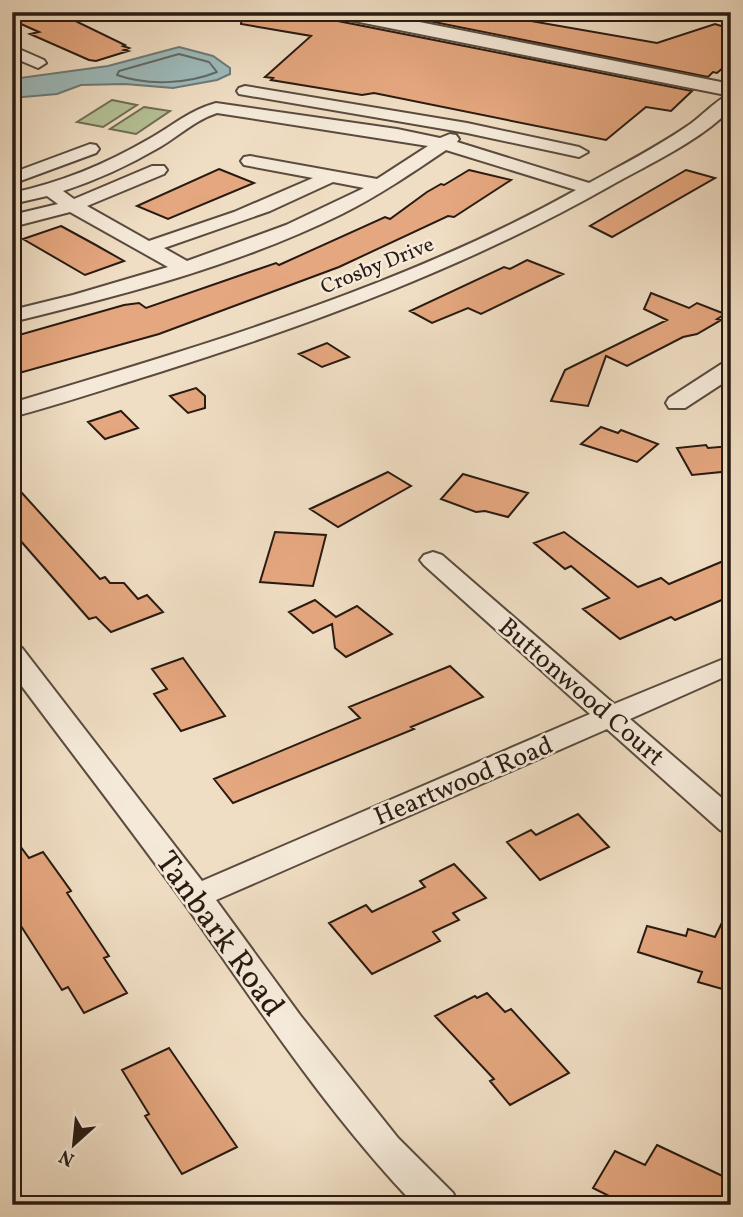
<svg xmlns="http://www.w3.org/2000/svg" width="743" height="1217" viewBox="0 0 743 1217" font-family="Vollkorn,serif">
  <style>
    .green { fill: #b6c297; stroke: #6f6e54; stroke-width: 2 }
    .water { fill: #9dbbbc; stroke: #6e7b78; stroke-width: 2 }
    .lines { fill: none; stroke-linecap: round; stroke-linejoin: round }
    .shore { stroke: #626a67; stroke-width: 2 }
    .building { fill: #e5a77f; stroke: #281a12; stroke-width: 2 }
    .minor-casing { stroke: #5a4b3e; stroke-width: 4 }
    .tertiary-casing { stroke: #5a4b3e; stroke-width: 4 }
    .minor { fill: #f5ead9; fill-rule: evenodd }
    .tertiary { fill: #f5ead9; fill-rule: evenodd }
    .labels { text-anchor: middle; stroke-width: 5; stroke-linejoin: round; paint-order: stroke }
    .far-street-label { font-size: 21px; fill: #281a12; stroke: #f5ead9 }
    .street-label { font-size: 26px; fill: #281a12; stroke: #f5ead9 }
    .near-street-label { font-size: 32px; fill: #281a12; stroke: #f5ead9 }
  </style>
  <rect width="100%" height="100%" fill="#f0dec4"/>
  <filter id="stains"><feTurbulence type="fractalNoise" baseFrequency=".00286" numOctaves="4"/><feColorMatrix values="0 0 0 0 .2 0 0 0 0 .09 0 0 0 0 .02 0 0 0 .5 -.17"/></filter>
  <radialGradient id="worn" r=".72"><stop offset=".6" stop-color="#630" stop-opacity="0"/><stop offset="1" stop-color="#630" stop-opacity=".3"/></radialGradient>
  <path class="green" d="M112,100L137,105L103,127L77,122Z
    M144,107L170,111L136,134L110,129Z"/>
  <path class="water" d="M179,47L213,56L230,68V74L217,80L173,88L125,84L81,85L57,94L12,98V79L108,66Z"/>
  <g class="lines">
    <path class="shore" d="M179,54L209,62L217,72C187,84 148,86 117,75L119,71Z"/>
  </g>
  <path class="building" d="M12,12H57L125,45L123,46L129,48L124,50L128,51L96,61L89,60L30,34L39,32L12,20Z
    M242,12H327L338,21L692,91L671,111L646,107L606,140L374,93L362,95L271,80L273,78L265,77L311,36L241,24Z
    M384,12H480L657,43L715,24L731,29V61L717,73L713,72L708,77Z
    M219,169L254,183L168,219L137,206Z
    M469,170L511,180L454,217L448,216L339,267L159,334L12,375V337L124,305L139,303L146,308L276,263L279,265L385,217L390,219L427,192L441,184L444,185Z
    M686,170L715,178L612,237L590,226Z
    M61,226L94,244L124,261L85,275L23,239Z
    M527,260L563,274L481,314L468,308L432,323L410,311L504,267L510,269Z
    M651,293L689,308L697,303L725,314L717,319L721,320L697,334L683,337L627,366L606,356L588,406L551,401L565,370L667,320L644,309Z
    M327,343L349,357L322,367L299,354Z
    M196,388L205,396V408L188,413L170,396Z
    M121,411L138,428L105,439L88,422Z
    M601,427L618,433L621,430L658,444L637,462L581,444Z
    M706,445L708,448L731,446V471L692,475L677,448Z
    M388,472L411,486L338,527L310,509Z
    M463,474L528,493L508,517L485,511L476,512L441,499Z
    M12,482L100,579L105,577L110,583H124L138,599L147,595L163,612L111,632L96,617L89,619L12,531Z
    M275,532L326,535L313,586L260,582Z
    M564,532L638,587L661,578L669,584L721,562L731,569V596L675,620L671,617L620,639L583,609L609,598L571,566L565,569L534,543Z
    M315,600L336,617L357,606L392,634L346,657L335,648L332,624L313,633L289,612Z
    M183,658L225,716L181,731L154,694L167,689L152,669Z
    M450,666L483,697L411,727L414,729L233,803L214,779L360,718L349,707Z
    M578,814L609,847L540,880L507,842L531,830L536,835Z
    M12,835L29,858L43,852L71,891L67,893L109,956L104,958L127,993L84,1013L68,987L62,990L12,912Z
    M454,864L486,898L453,913L459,920L433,932L440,941L372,974L329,923L366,905L372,912L425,887L420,881Z
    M731,904V974L726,990L698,982L702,972L638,952L647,926L686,936L688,929L715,937Z
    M487,993L505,1012L511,1009L569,1073L510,1105L490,1081L494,1079L435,1016L475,996L477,998Z
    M169,1048L237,1147L182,1174L145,1116L149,1114L122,1070Z
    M657,1145L731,1180V1205H627L593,1188L615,1151L645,1165Z"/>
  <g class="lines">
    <defs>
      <path id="minor" d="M12,46L44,60L46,63L38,68L12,57Z
        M245,86L467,123L579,147L588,152L579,157L467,133L239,94L237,91L239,88Z
        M731,94V109C698,142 651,163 610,186C469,266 315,323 160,372C111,387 62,404 12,417V403C204,345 400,288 576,190L446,150C412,173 378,196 342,214C239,265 123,295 12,322V310L73,295L168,267L70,212L12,227V215L58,204L47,196L12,204V193C60,183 106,164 149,139C172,126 190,110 216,103L397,129L440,138L450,134L456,135L459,139L457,142L589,183C622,165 655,148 686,127C699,119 719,97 731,94ZM217,113L428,146L377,179L250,156L244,157L241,161L244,165L313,178L234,212L149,241L87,206L164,174L167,170L164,166H152L74,199L63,191C97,180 129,165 160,147C179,136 195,120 217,113ZM333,182L364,188L286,225L187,261L164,248L270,211Z
        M90,144L96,145L99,149L96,153L12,184V173Z
        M731,362V378L685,408H669L666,403L669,398L723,363Z
        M433,552L442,555L614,704L731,656V674L630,719L731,806V834L720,830L607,729L216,900L300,1015L398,1138L453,1193L459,1205H415C328,1114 259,1009 187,907C130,828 70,751 12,673V646L22,648L202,881L590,714L424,565L420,560L424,555Z"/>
      <path id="tertiary" d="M330,12H369L731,84V96L339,18Z"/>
    </defs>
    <use href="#minor" class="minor-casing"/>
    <use href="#tertiary" class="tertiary-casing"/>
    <use href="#minor" class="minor"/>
    <use href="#tertiary" class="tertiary"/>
  </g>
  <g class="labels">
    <g class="far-street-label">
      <text transform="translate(377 265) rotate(-22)" y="7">Crosby Drive</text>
    </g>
    <g class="street-label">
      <text transform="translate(582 691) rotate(41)" y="9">Buttonwood Court</text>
      <text transform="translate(463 780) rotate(-23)" y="9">Heartwood Road</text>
    </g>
    <g class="near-street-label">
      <text transform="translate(221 933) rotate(54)" y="11">Tanbark Road</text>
    </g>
  </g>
  <rect width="743" height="1217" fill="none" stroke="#f0dec4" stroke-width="42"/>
  <rect x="14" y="14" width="715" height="1189" fill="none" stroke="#281a12" stroke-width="3.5"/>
  <rect x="21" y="21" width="701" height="1175" fill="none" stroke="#281a12" stroke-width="2"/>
  <g transform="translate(74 1144) rotate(207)" stroke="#f5ead9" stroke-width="5" paint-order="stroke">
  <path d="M0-5L12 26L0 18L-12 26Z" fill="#281a12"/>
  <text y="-10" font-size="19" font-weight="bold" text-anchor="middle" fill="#281a12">N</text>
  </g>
  <rect width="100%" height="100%" filter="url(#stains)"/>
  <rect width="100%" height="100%" fill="url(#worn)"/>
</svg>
